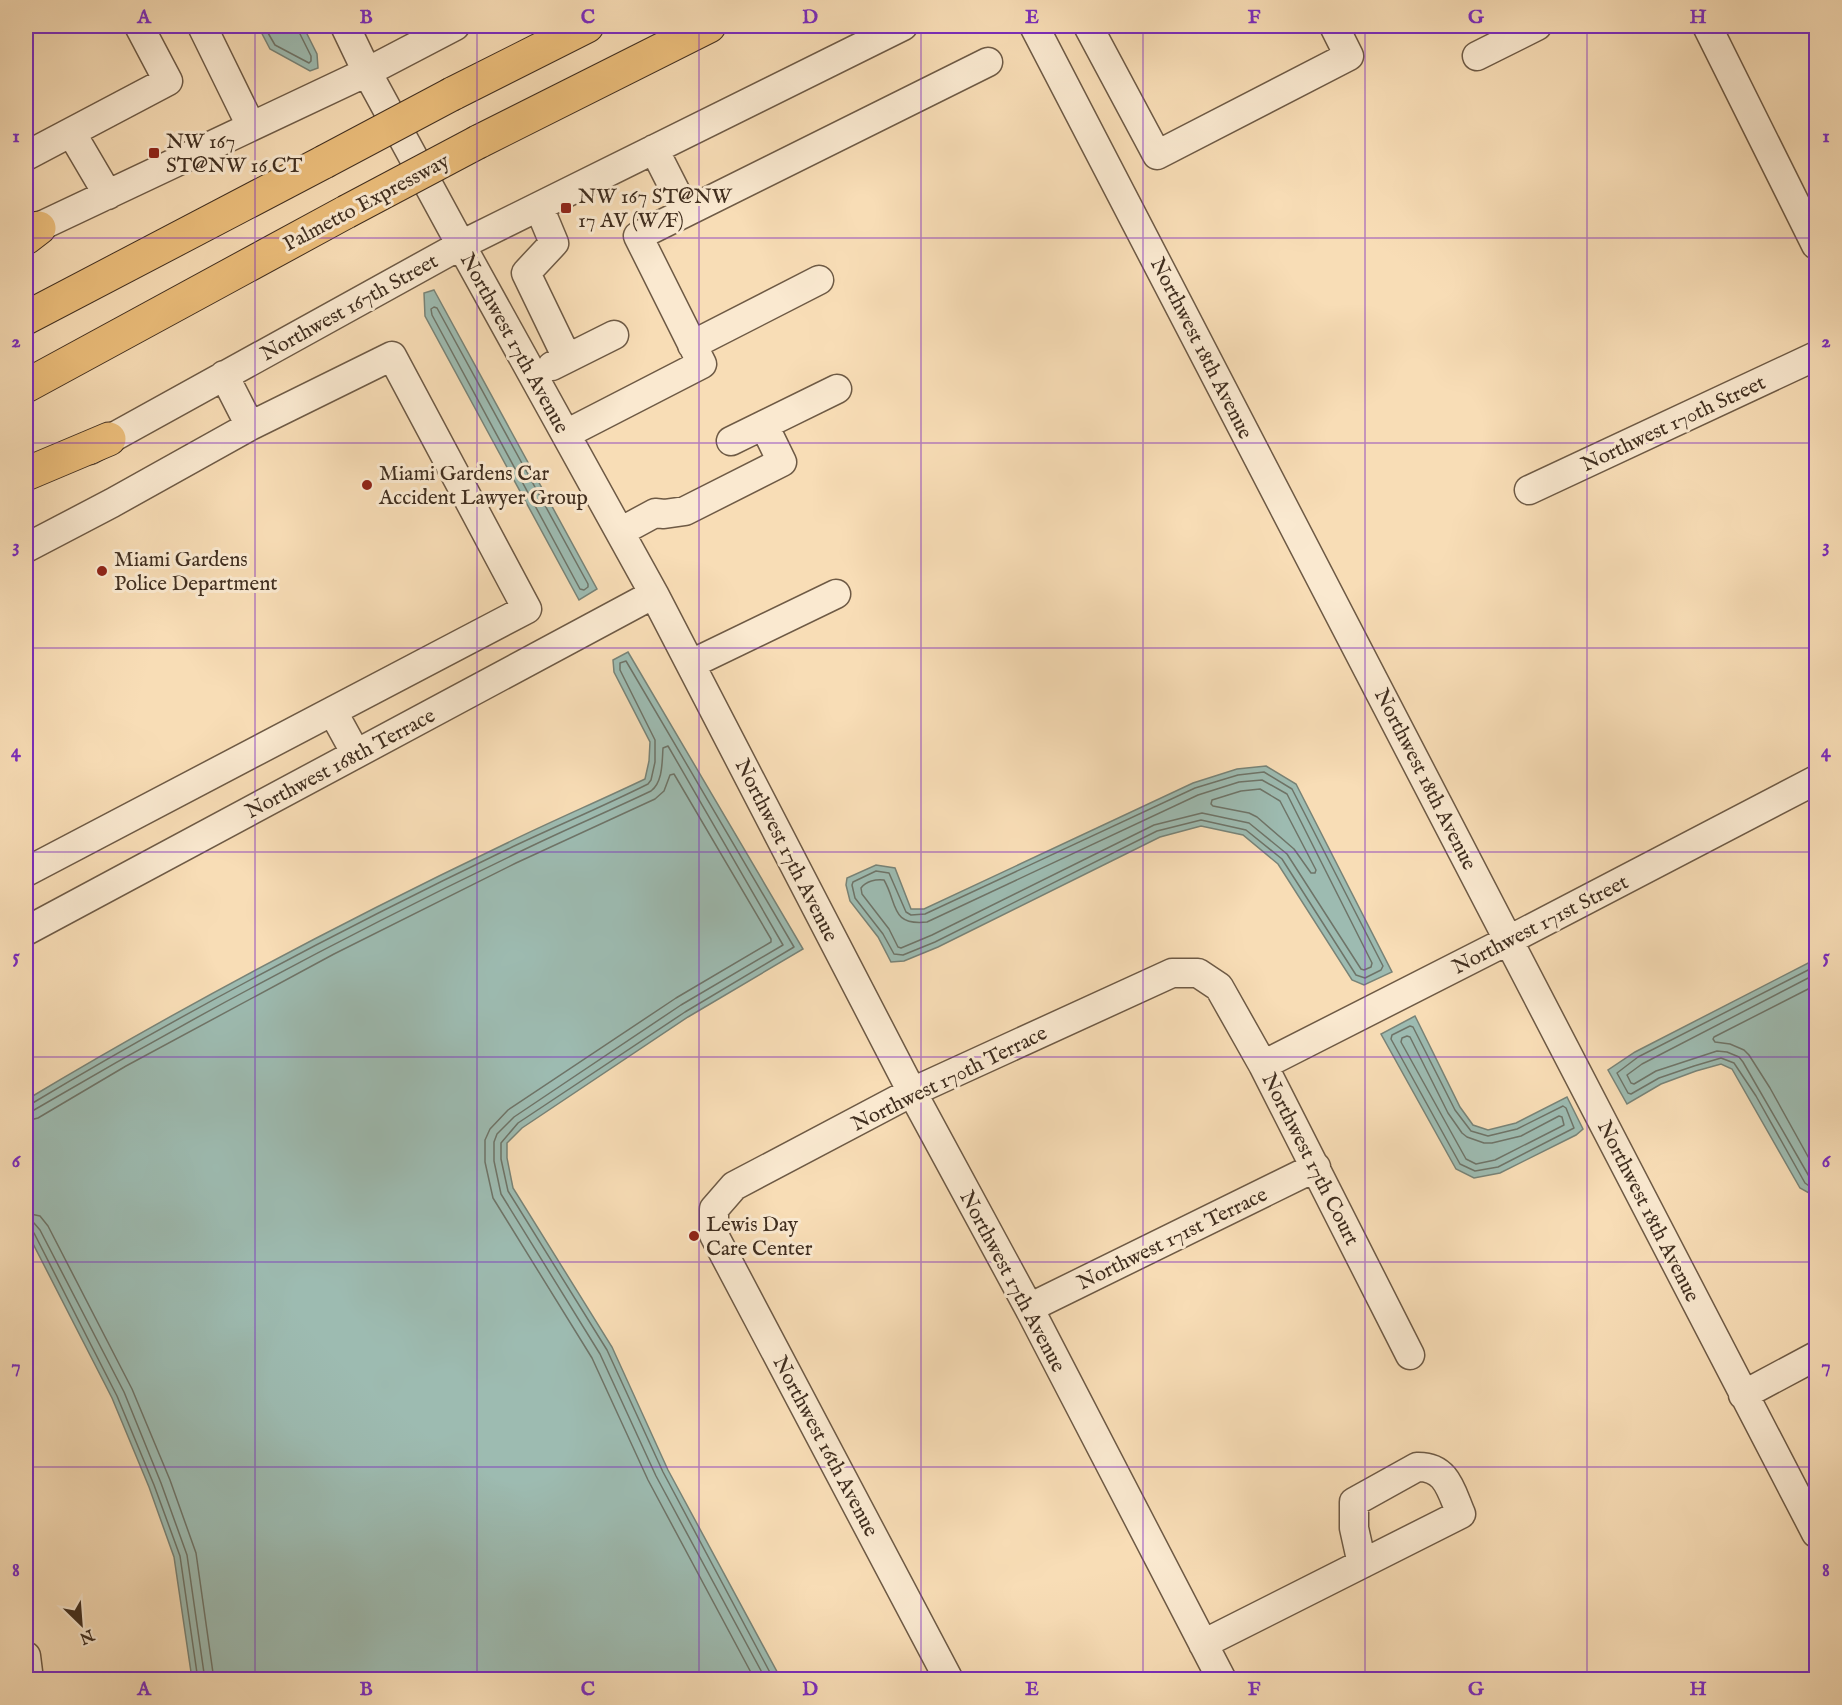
<svg xmlns="http://www.w3.org/2000/svg" width="1842" height="1705" viewBox="0 0 1842 1705" font-family="'IM FELL English',serif">
  <style>
    .water { fill: #9dbbb1; stroke: #788377; stroke-width: 1.5 }
    .lines { fill: none; stroke-linecap: round; stroke-linejoin: round }
    .shore { stroke: #6e7468; stroke-width: 1.5 }
    .minor-casing { stroke: #6e5a45; stroke-width: 31 }
    .highway-casing { stroke: #402e1f; stroke-width: 35 }
    .minor { stroke: #fae9d0; stroke-width: 28 }
    .highway { stroke: #ecbe7b; stroke-width: 33 }
    .highway-bridge-casing { stroke: #402e1f; stroke-width: 35; stroke-linecap: butt }
    .highway-bridge { stroke: #ecbe7b; stroke-width: 33 }
    .grid { fill: none; stroke: #7b2cbf; stroke-width: 1.5; stroke-opacity: 0.55 }
    .poi-dot { fill: #8f2418; stroke: #fae9d0; stroke-width: 2 }
    .labels { text-anchor: middle; stroke-width: 6; stroke-linejoin: round; paint-order: stroke }
    .poi-label { font-size: 21px; fill: #402e1f; stroke: #fae9d0; text-anchor: start }
    .street-label { font-size: 21px; fill: #402e1f; stroke: #fae9d0 }
    .neatline { fill: none; stroke: #7b2cbf; stroke-width: 2 }
    .grid-label { font-size: 20px; text-anchor: middle; font-weight: bold; fill: #7b2cbf }
  </style>
  <rect width="100%" height="100%" fill="#f8ddb6"/>
  <filter id="stains"><feTurbulence type="fractalNoise" baseFrequency=".00333" numOctaves="4"/><feColorMatrix values="0 0 0 0 .2 0 0 0 0 .09 0 0 0 0 .02 0 0 0 .5 -.17"/></filter>
  <radialGradient id="worn" r=".72"><stop offset=".6" stop-color="#630" stop-opacity="0"/><stop offset="1" stop-color="#630" stop-opacity=".3"/></radialGradient>
  <path class="water" d="M258,26H303L317,54L318,68L310,71L270,49Z
    M434,290L597,589L579,600L425,316L424,293Z
    M628,652L803,949L688,1017L522,1128L507,1143V1158L513,1188L612,1347L668,1470L781,1679H192L174,1557L149,1487L112,1398L26,1230V1100C181,1007 342,922 505,844C552,821 599,801 645,779L649,761L650,742L614,672L613,660Z
    M1266,766L1296,784L1392,972L1364,985L1352,980L1278,864L1243,835L1201,826L1160,837L938,947L904,961L891,962L878,937L850,901L846,885L847,878L876,865L895,868L911,909H924L1193,783L1237,769Z
    M1816,959V1197L1800,1188L1732,1069L1721,1064L1696,1071L1661,1084L1627,1104L1608,1070L1635,1052Z
    M1415,1016L1460,1107L1473,1125L1488,1130L1516,1123L1567,1097L1583,1129L1576,1135L1500,1173L1474,1178L1456,1169L1381,1034Z"/>
  <g class="lines">
    <path class="shore" d="M264,26L275,45L309,63L311,61V56L298,30V26
      M434,307L437,308L588,584V587L584,590L580,589L432,315L431,309Z
      M1264,772L1292,789L1383,966L1381,970L1365,978L1356,975L1282,859L1246,830L1201,820L1157,831L935,942L903,955L894,954L883,934L855,898L852,885L853,882L876,871L889,873L906,912L911,915L925,914L1195,788L1238,775Z
      M1262,780L1287,794L1372,963L1371,967L1364,970L1361,969L1287,854L1249,823L1202,813L1154,825L932,935L901,948L898,947L889,929L862,894L861,888C866,881 876,879 884,880C898,904 890,926 927,922L1198,795L1239,782Z
      M1260,789L1280,801L1316,870L1315,873H1311L1294,849L1257,817L1249,813L1213,806L1211,804L1212,800L1241,791Z
      M1816,966L1638,1057L1617,1073L1628,1093L1631,1094L1659,1078L1694,1066L1721,1058L1734,1063L1756,1096L1805,1183L1816,1191
      M1816,974L1642,1064L1627,1075L1631,1083L1634,1084L1656,1071L1717,1051L1727,1052L1739,1057L1743,1062L1810,1178L1816,1182
      M1816,985L1714,1037L1713,1039L1715,1042L1730,1044L1744,1050L1749,1055L1770,1088L1816,1171
      M1410,1026L1413,1027L1455,1110L1471,1131L1488,1136L1517,1129L1563,1106L1566,1108L1574,1128L1498,1167L1475,1171L1460,1164L1391,1039L1392,1035Z
      M1407,1036L1410,1037L1448,1113L1462,1133L1467,1137L1484,1143H1492L1521,1136L1559,1116L1562,1117L1564,1125L1495,1160L1476,1164L1466,1159L1401,1042L1402,1038Z
      M26,1104H31C186,1011 346,927 508,849C554,827 602,807 648,784L651,780L655,762V740L620,670V663L626,661L794,947L685,1012L518,1123L501,1143V1159L508,1191L607,1350L663,1472L774,1680
      M26,1112L34,1110C189,1019 349,934 511,856C557,833 605,813 651,791C663,782 662,762 663,748L668,746L783,945L681,1005L514,1117L497,1134L494,1142V1161L501,1194L600,1354L656,1476L766,1680
      M26,1121L38,1118L126,1066L334,954L516,863L655,799L664,791L670,775L674,774L771,939V942L676,998L508,1110L490,1129L485,1140V1162L493,1198L592,1358L648,1480L755,1680
      M26,1213L40,1216L48,1226L132,1389L170,1480L196,1553L214,1680
      M26,1222L34,1223L40,1230L124,1392L161,1483L187,1555L205,1680
      M26,1229L30,1230L34,1233L117,1396L154,1485L180,1556L198,1680"/>
    <defs>
      <path id="minor" d="M202,26L251,126
        M345,26L367,72L461,245L654,594L912,1092L1029,1308L1222,1680
        M1034,26L1816,1533
        M1088,26L1157,155L1349,56L1334,26
        M1707,26L1816,245
        M1477,56L1537,26
        M71,132L108,195
        M654,149L686,212
        M26,156L168,81L139,26
        M539,207L554,243L526,273L567,358
        M26,233L367,72L455,26
        M692,345L819,280
        M552,366L614,335
        M566,434L702,364L638,236L988,62
        M731,441L837,389
        M90,450L461,245L903,26
        M1529,490L1816,356
        M620,532L655,513L664,514L685,511L782,462L764,425
        M26,548L112,503L250,426L224,375
        M691,664L836,594
        M333,712L356,754
        M26,872L527,609L392,356L250,426
        M26,931L654,594
        M1263,1065L1509,940L1816,780
        M1029,1308L1316,1167
        M1743,1395L1816,1356
        M1203,1644L1461,1514C1451,1491 1447,1466 1417,1467L1354,1502V1528L1362,1564
        M26,1656L29,1680
        M949,1680L714,1235V1209L734,1186L912,1092L1172,973H1198L1219,987L1263,1065L1410,1355"/>
      <path id="highway" d="M452,94L587,26
        M478,142L709,26
        M26,238L39,228
        M26,318L324,162
        M26,386L346,212
        M26,474L109,439"/>
    </defs>
    <use href="#minor" class="minor-casing"/>
    <use href="#highway" class="highway-casing"/>
    <use href="#minor" class="minor"/>
    <use href="#highway" class="highway"/>
    <defs>
      <path id="highway-bridge" d="M324,162L452,94
        M346,212L478,142"/>
    </defs>
    <use href="#highway-bridge" class="highway-bridge-casing"/>
    <use href="#highway-bridge" class="highway-bridge"/>
  </g>
  <path class="grid" d="M255,26V1680M477,26V1680M699,26V1680M921,26V1680M1143,26V1680M1365,26V1680M1587,26V1680M26,238H1816M26,443H1816M26,648H1816M26,852H1816M26,1057H1816M26,1262H1816M26,1467H1816"/>
  <g class="poi-dot">
    <rect x="148" y="147" width="12" height="12" rx="3"/>
    <rect x="560" y="202" width="12" height="12" rx="3"/>
    <circle cx="367" cy="485" r="6"/>
    <circle cx="102" cy="571" r="6"/>
    <circle cx="694" cy="1236" r="6"/>
  </g>
  <g class="labels">
    <g class="poi-label">
      <text x="166" y="148">NW 167<tspan x="166" dy="24">ST@NW 16 CT</tspan></text>
      <text x="578" y="203">NW 167 ST@NW<tspan x="578" dy="24">17 AV (W/F)</tspan></text>
      <text x="379" y="480">Miami Gardens Car<tspan x="379" dy="24">Accident Lawyer Group</tspan></text>
      <text x="114" y="566">Miami Gardens<tspan x="114" dy="24">Police Department</tspan></text>
      <text x="706" y="1231">Lewis Day<tspan x="706" dy="24">Care Center</tspan></text>
    </g>
    <g class="street-label">
      <text transform="translate(366 202) rotate(-28)" y="7">Palmetto Expressway</text>
      <text transform="translate(349 307) rotate(-29)" y="7">Northwest 167th Street</text>
      <text transform="translate(515 343) rotate(61)" y="7">Northwest 17th Avenue</text>
      <text transform="translate(1202 348) rotate(63)" y="7">Northwest 18th Avenue</text>
      <text transform="translate(1673 423) rotate(-25)" y="7">Northwest 170th Street</text>
      <text transform="translate(340 763) rotate(-28)" y="7">Northwest 168th Terrace</text>
      <text transform="translate(1426 779) rotate(63)" y="7">Northwest 18th Avenue</text>
      <text transform="translate(787 850) rotate(63)" y="7">Northwest 17th Avenue</text>
      <text transform="translate(1540 924) rotate(-27)" y="7">Northwest 171st Street</text>
      <text transform="translate(949 1078) rotate(-26)" y="7">Northwest 170th Terrace</text>
      <text transform="translate(1311 1159) rotate(63)" y="7">Northwest 17th Court</text>
      <text transform="translate(1649 1211) rotate(63)" y="7">Northwest 18th Avenue</text>
      <text transform="translate(1172 1238) rotate(-26)" y="7">Northwest 171st Terrace</text>
      <text transform="translate(1013 1281) rotate(62)" y="7">Northwest 17th Avenue</text>
      <text transform="translate(826 1446) rotate(62)" y="7">Northwest 16th Avenue</text>
    </g>
  </g>
  <rect width="1842" height="1705" fill="none" stroke="#f8ddb6" stroke-width="66"/>
  <g transform="translate(81 1624) rotate(155)" stroke="#fae9d0" stroke-width="4.5" paint-order="stroke">
  <path d="M0-4.5L10 22L0 15L-10 22Z" fill="#402e1f"/>
  <text y="-9" font-size="16" font-weight="bold" text-anchor="middle" fill="#402e1f">N</text>
  </g>
  <rect x="33" y="33" width="1776" height="1639" class="neatline"/>
  <g class="grid-label">
    <text x="144" y="23">A</text>
    <text x="366" y="23">B</text>
    <text x="588" y="23">C</text>
    <text x="810" y="23">D</text>
    <text x="1032" y="23">E</text>
    <text x="1254" y="23">F</text>
    <text x="1476" y="23">G</text>
    <text x="1698" y="23">H</text>
    <text x="16" y="142">1</text>
    <text x="1826" y="142">1</text>
    <text x="16" y="347">2</text>
    <text x="1826" y="347">2</text>
    <text x="16" y="552">3</text>
    <text x="1826" y="552">3</text>
    <text x="16" y="757">4</text>
    <text x="1826" y="757">4</text>
    <text x="16" y="962">5</text>
    <text x="1826" y="962">5</text>
    <text x="16" y="1167">6</text>
    <text x="1826" y="1167">6</text>
    <text x="16" y="1372">7</text>
    <text x="1826" y="1372">7</text>
    <text x="16" y="1576">8</text>
    <text x="1826" y="1576">8</text>
    <text x="144" y="1695">A</text>
    <text x="366" y="1695">B</text>
    <text x="588" y="1695">C</text>
    <text x="810" y="1695">D</text>
    <text x="1032" y="1695">E</text>
    <text x="1254" y="1695">F</text>
    <text x="1476" y="1695">G</text>
    <text x="1698" y="1695">H</text>
  </g>
  <rect width="100%" height="100%" filter="url(#stains)"/>
  <rect width="100%" height="100%" fill="url(#worn)"/>
</svg>
